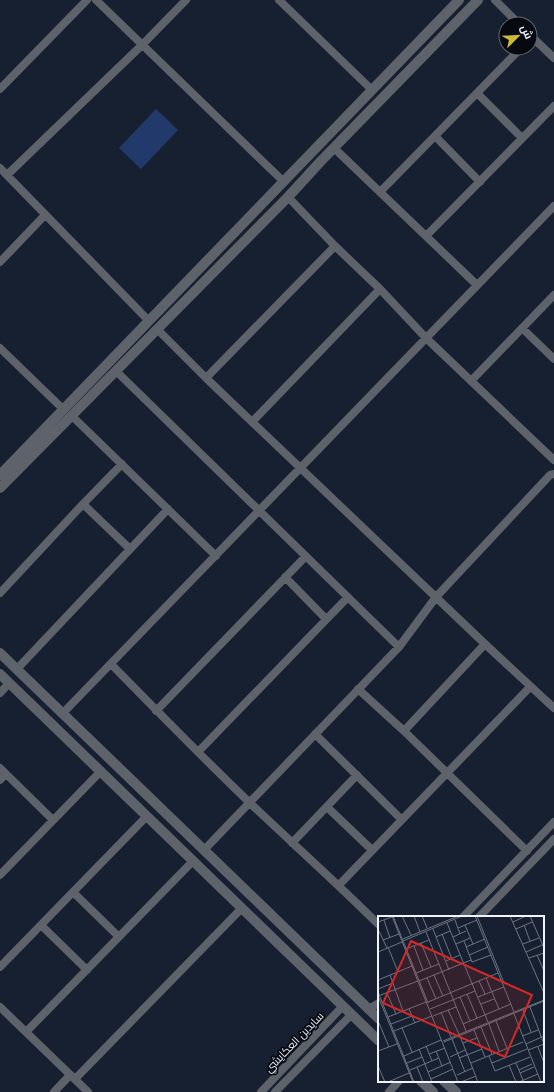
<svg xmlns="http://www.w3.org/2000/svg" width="554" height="1092" viewBox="0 0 554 1092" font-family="Karla,Cairo,sans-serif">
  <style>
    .green { fill: #213a6b }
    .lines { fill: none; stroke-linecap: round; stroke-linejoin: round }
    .minor { stroke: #5d626b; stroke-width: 8 }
    .tertiary { stroke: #5d626b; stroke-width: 10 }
    .labels { text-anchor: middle; stroke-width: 3.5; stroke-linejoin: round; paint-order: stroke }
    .street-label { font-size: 11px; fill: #eff4fd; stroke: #060910 }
    .inset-road { fill: none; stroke: #6d7582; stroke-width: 1 }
    .view { fill: #d62828; fill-opacity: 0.15; stroke: #d62828; stroke-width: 2 }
    .inset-edge { fill: none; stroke: #eff4fd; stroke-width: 2 }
  </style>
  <rect width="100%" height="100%" fill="#172030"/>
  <path class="green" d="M156,109L178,130L141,169L119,148Z"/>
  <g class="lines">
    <path class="minor" d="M96,0L284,182
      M279,0L372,90
      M495,0L519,24
      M530,35L554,58
      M0,89L87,0
      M477,93L522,138
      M435,136L480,182
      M334,148L477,285
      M0,168L149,321
      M7,175L142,45L186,0
      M380,192L521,48
      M288,197L335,246L380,289L426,338L554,460
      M426,236L554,106
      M0,262L45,215
      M522,328L554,359
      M157,329L206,378L485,644L554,708
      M0,348L63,409
      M116,371L399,647
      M206,378L335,246
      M471,381L554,295
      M72,416L216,556
      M252,422L380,289
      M83,504L130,549
      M285,577L326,619
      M0,593L83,504L122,464
      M111,664C157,711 203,758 251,804C293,844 337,883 379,925
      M17,669L168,509
      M358,689L404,731L527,851
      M0,693L9,683
      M156,711L306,556
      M63,713L554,206
      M404,731L485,644
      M315,734L401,819
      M198,752L348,597
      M0,768L53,820
      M0,780L6,774
      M327,807L372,850
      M292,843L357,775
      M204,850L399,647L436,597L550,475L554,474
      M0,875L101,771
      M339,885L530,687
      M73,892L119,937
      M463,917L554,822
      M479,917L554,839
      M41,925L87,970
      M0,967L147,816
      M0,1007L88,1092
      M368,1009L379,1003
      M26,1032L193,861
      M75,1079L242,908
      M54,1092L70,1075
      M261,1092L342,1007
      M275,1092L351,1015
      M389,1092L399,1081"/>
    <path class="tertiary" d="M0,475L459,0
      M0,488L288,197L321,161L478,0
      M0,653L379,1019
      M0,674L379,1041
      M421,1081L433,1092
      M444,1081L456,1092"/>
  </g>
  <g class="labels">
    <g class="street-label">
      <text transform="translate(294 1042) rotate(-46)" y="4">سايدين العكايشي</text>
    </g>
  </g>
  <g transform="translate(378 916)">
    <rect width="166" height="166" fill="#172030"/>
    <path class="inset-road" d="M14,0L80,166M15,0L50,87M24,0L33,19M36,0L42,16M44,0L49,12M97,0L136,96M99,0L126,67M132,0L166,77M152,0L166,32M6,4L12,22M77,4L82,18M0,6L14,1M135,6L148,0M69,7L110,106M87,9L95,28M146,9L152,25M80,12L99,4M55,13L71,54M138,13L154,6M1,15L9,32M48,16L88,115M64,18L74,43M58,21L72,15M75,21L88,15M25,23L80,0M5,24L21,18M25,25L84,0M86,25L94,46L113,39M43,27L53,51M78,28L92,22M145,28L161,22M36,30L45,54M10,31L20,56M88,31L107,23M28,33L51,24M0,36L24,26M148,36L164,29M91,39L110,31M159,39L166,55M151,42L166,37M68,45L82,39M38,57L61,48M12,59L25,95M56,59L65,80M49,62L58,83M108,62L121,93M0,64L34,50M41,65L93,44M101,65L107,78M0,73L15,67M0,76L36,166M9,77L18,98M89,78L99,102M82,81L92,105M100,81L126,71M50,86L120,57M103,88L116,83M152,91L166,128M31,93L37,107M52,93L97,75M70,94L81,118M145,94L153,116M63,96L73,121M136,98L163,166M55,100L78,91M10,101L48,86M118,105L129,132M1,107L11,131M13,108L34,100M85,108L133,88M111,108L121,135M103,111L114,138M24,112L34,136M96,114L107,141M16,115L54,100M82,120L100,166M144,120L160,114M74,123L87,156M65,125L166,84M66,126L166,85M85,127L99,122M148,128L166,120M48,130L54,145M160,131L166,147M41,133L54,166M150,134L166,128M0,135L19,128M58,135L64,150M51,138L67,132M26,140L63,124M111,140L117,155L152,141M72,141L87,134M81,142L104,133M29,147L44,141M93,147L145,126M114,147L149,133M138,147L145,164M131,149L138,166M0,150L7,166M39,151L45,166M32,154L61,142M141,154L154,148M50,156L73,146M142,157L156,151M79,159L95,152M53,163L75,153M10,166L31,157M35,166L0,80L40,65M83,166L98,160M141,166L160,158"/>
    <path class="view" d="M33,25L154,79L127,141L5,87Z"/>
    <rect width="166" height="166" class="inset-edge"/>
  </g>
  <g transform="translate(518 36) rotate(66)"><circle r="19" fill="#060910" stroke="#63676f"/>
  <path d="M0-3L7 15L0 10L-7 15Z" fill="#ceb837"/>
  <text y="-6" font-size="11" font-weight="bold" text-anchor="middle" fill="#eff4fd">ش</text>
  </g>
</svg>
